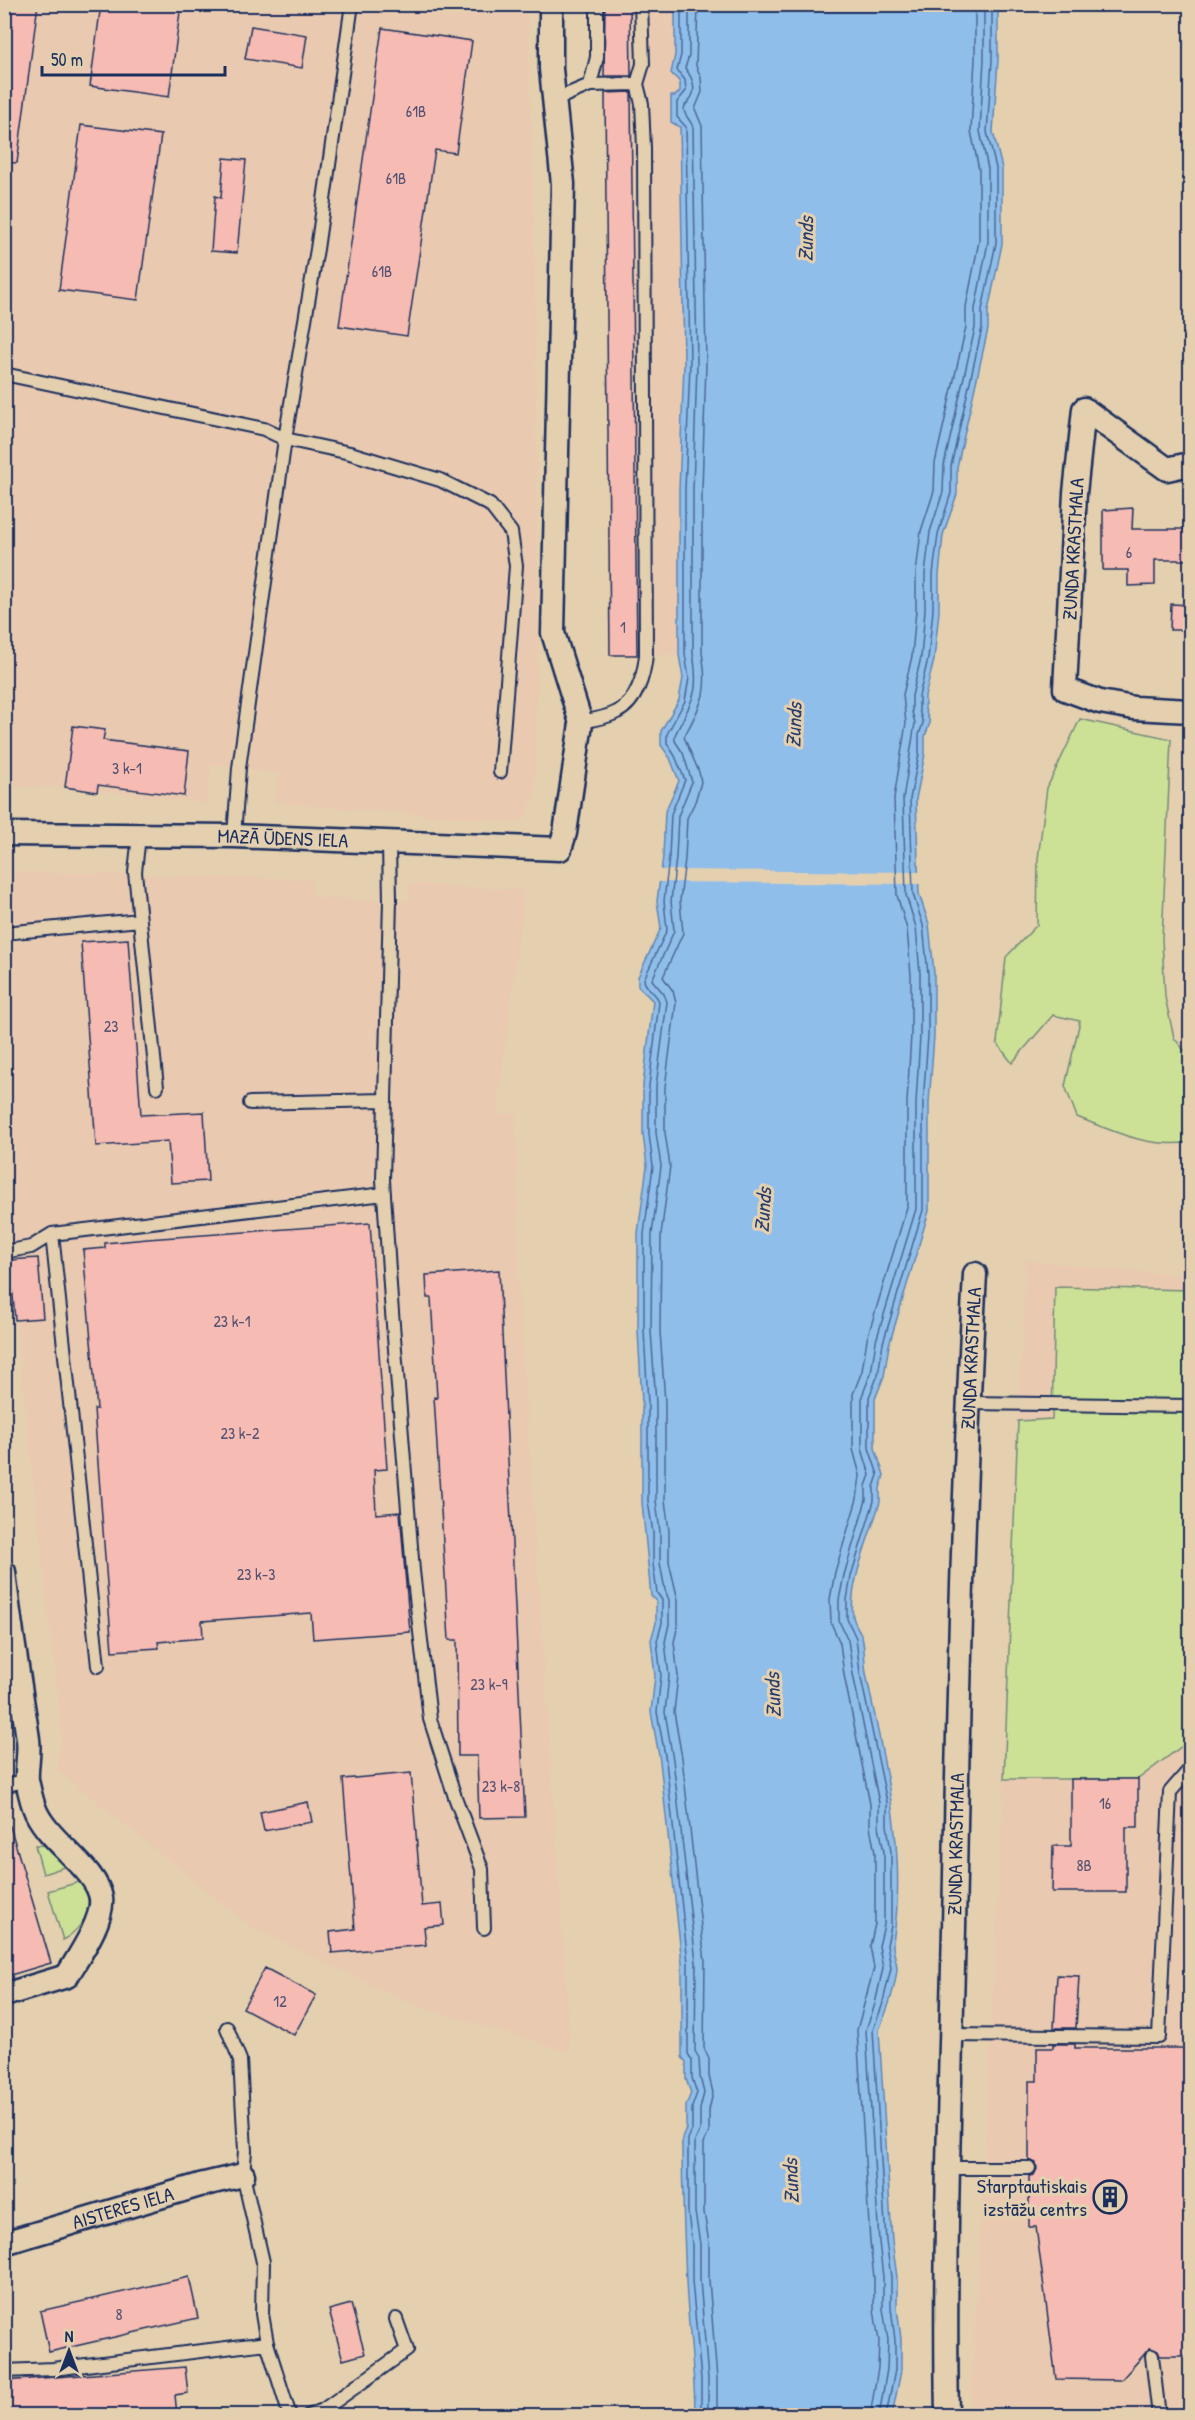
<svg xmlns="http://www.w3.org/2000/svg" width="1195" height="2420" viewBox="0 0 1195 2420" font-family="'Patrick Hand',sans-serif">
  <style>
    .built { fill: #e9cab0 }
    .green { fill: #cce196; stroke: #74887a; stroke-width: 1.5 }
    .water { fill: #90beea; stroke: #6185b2; stroke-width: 1.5 }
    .pier { fill: #e4d0af }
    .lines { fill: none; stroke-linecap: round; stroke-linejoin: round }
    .shore { stroke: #4a6896; stroke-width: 1.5 }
    .building { fill: #f6bbb2; stroke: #1b2f5e; stroke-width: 1.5 }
    .lane-casing { stroke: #1b2f5e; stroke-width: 16 }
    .street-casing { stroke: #1b2f5e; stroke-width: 27 }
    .lane { stroke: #e4d0af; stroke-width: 12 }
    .street { stroke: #e4d0af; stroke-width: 22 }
    .labels { text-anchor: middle; stroke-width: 6; stroke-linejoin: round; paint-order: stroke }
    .number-label { font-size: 16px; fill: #525273 }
    .street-label { font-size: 20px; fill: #1b2f5e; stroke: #e4d0af }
    .poi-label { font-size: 20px; fill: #1b2f5e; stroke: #e4d0af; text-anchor: end }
    .water-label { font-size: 21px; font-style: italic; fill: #273d6c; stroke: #e4d0af }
  </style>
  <rect width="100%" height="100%" fill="#e4d0af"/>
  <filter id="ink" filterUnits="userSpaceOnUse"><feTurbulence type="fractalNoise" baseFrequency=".0167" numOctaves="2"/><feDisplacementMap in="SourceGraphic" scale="12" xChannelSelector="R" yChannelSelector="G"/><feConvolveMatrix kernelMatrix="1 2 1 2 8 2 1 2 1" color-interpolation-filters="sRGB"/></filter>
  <g filter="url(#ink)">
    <path class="built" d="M5,5H528L535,251L538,654L535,793L523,823L274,803L279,774L212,764L207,804L65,787H5Z
      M603,5H675V55L671,68L680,82V91L675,96L671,122L680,127L684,284V364L679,490V655H610Z
      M4,871L312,879V897L409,901L410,883L525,890L497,1114L516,1113L519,1291L571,2053L412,2005L249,1926L57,1770L62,1734L15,1320L5,1194Z
      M1025,1260L1190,1276V2403L1140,2415L970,2416L1004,1779Z"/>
    <path class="green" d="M1080,719L1171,739L1162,939L1165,997L1174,1038L1190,1057V1142C1150,1149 1113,1131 1077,1117L1065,1086L1080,1021L1053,1015L1012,1063L997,1043L1006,957L1037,925L1038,859L1047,788Z
      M1055,1287L1190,1290V1740L1138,1779H1004L1018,1421L1052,1419Z
      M35,1845L53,1846L71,1865L43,1874Z
      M83,1881C94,1907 87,1925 63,1940L48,1891Z"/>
    <path class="water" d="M675,5H998V60L993,132L1002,168V244L988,311V329L957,467V494L943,535L939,575V611L934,660L925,696V709L930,723L925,736V754L916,799L919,894L929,924L934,973V1036L929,1103V1211L889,1345L884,1376L875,1399V1448L884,1475L880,1488V1502C871,1532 848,1586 853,1616C854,1624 860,1630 862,1637C865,1649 864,1661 866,1673C884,1762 908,1852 893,1942C892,1951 897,1960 897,1969C895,1990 887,2011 879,2030L892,2241L897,2277V2308L901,2339V2371L892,2415H695C695,2370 688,2326 686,2281C684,2233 682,2186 682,2138L686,2129V2106L691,2093L686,2079V2062L682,2057V1963L660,1761L651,1712L655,1676L651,1640L656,1623V1600L651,1596L642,1502V1403L638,1331V1233L647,1166L643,1134V1085L653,1001L638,986V977L661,928L657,901L663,857L665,812L679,781L670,758L661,745V731L679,700L683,678L679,655V490L684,364L680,127L671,122V96H675L680,91V82L671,73L675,55Z"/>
    <path class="pier" d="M658,870L921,872L922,884L657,882Z"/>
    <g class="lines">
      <path class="shore" d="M681,4V55L677,70L685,80L686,91L677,102V117L686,127L690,364L685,490V654L689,678L685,701L667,734V743L675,756L685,780L671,814L669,857L664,901L667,930L644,979C644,989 657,992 659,1002L649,1086V1134L653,1166L644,1234V1331L648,1403V1501L653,1533V1564L657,1593L662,1600V1623L657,1641L661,1676L657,1712L666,1761L688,1963V2054L692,2060V2078L697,2093L692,2107V2130L688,2139V2213L692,2244V2281L701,2379V2416
        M689,4V56L685,68C692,77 698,90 689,101C686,105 685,103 684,109C684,116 691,120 693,127L697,364L693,490V654C700,695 692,700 675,735V741L683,753L692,782L678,816L676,858L671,901L674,931L652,980L664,994L667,1002L656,1086V1133L661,1166L652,1234L651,1331L656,1403V1501L660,1532V1563L665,1590L669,1600V1624L665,1642L669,1676L665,1712L673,1760L696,1962L695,2051L699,2058L700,2077L704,2093L700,2109V2130L695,2141V2212L700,2244V2280L708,2379V2416
        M698,4L696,66L701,77L702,92L695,109L702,126L706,364L702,490V653C709,693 702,703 684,737L699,772L701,782L695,802L687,818L685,859L680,901L683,933L663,977L673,991L676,1003L665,1087V1133L670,1166L661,1235L660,1331L665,1402V1500L669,1531V1562L678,1600V1625L674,1642L678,1676L674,1712L682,1758L705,1962L704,2048L709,2059V2076L713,2093L709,2110V2132L704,2143V2212L709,2243V2280L717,2379V2416
        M870,2416L878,2368L879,2341L874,2310V2278L870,2242L857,2030L874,1968L870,1946L875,1924V1853L870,1827V1804L844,1675L840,1643L831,1623L830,1599L835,1572L857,1499L860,1475L853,1449V1394L862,1371L867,1339L907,1207V1102L911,1035V975L907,929L897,895L894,798L906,723L903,695L912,656L916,610V573L921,531L934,491L935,463L966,327V307L979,241V170L971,131L975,59V4
        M879,2416L887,2369L888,2340L883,2309V2277L879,2242L866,2030L875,2004L883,1968L879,1946L884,1925V1852L879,1826V1803L853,1674L848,1640L839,1621V1600L844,1575L866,1500V1486L870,1475L862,1449V1396L871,1373L876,1341L916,1209V1103L920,1036V974L916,927L906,895L903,799L915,723L912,712V696L921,657L925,610V574L930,532L943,492L944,465L975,328V309L988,242V169L980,131L984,59V4
        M886,2416L895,2370V2340L891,2308V2277L886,2241L873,2030L882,2006L891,1968L887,1945L891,1926V1852L887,1825V1802L860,1673L856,1638L847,1619V1600L851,1576L874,1501V1487L878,1475L869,1448V1397L878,1375L883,1343L923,1210V1103L928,1036V974L923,925L913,894L910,799L919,754V735L923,723L919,710V696L928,659L933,610V574L938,534L951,493V466L982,328V310L996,243V168L987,132L992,60V4"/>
    </g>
    <path class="building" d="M4,4H38L17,163L4,162Z
      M101,4H181L169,97L90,86Z
      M605,4H630L631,76H604Z
      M251,26L307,35L302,68L245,59Z
      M382,28L472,41L456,153L435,150L407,336L339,326Z
      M631,92L637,655H610L605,93Z
      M81,125L161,135L138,300L59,290Z
      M224,158L246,160L237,253L211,251L215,196L221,198Z
      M1133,508L1132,529H1191V560H1155V585L1128,586V570H1103V510Z
      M1171,604L1191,605V630H1170Z
      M73,726L105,730L103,740L189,751L184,796L98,785L97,792L65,787Z
      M128,939L141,1115L204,1112L208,1181L171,1183L168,1141L96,1146L81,942Z
      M370,1223L387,1469L374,1470L376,1514L400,1512L410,1632L313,1639L311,1613L202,1621L203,1638L158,1642L159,1648L112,1651L94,1409H97L83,1250L105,1248V1243L147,1239Z
      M38,1258L43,1318L15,1320L10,1260Z
      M499,1270L525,1817L479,1818L477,1756H458L457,1640H449L434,1397L437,1398L431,1298H427L426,1275Z
      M411,1773L422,1906L442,1904L444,1925L424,1927L426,1945L332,1953L330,1932L355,1929L343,1779Z
      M1071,1779H1138V1827H1126V1892H1052L1053,1846H1071Z
      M308,1802L312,1822L264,1831L260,1812Z
      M10,1826L51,1963L4,1977V1827Z
      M265,1968L316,1995L294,2035L243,2008Z
      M1057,1975L1079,1976L1076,2028H1054Z
      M1053,2044H1075V2048H1191V2356H1160L1158,2351L1150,2348L1121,2380L1056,2379L1036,2227H1029V2176L1034,2175L1037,2169L1036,2163L1029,2160V2081H1037V2048H1053Z
      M189,2277L198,2318L49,2352L40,2311Z
      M351,2304L365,2354L343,2360L329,2310Z
      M185,2367L188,2393L175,2395L177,2415H4V2381Z"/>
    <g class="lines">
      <defs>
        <path id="lane" d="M590,85L597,57V4
          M554,100L590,85L637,84
          M4,374L264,429L285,439L350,453L440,480L490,505L511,532L516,566L500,772
          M581,723C592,719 607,718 617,712C637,702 644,675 646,655L644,148L642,104L637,84L643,64L641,4
          M139,835L135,872L157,1087
          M234,836L239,768L285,439L317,249L352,4
          M4,933L140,920
          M385,1100L383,1180L391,1300L413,1571L430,1719L455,1797L482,1869L484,1928
          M250,1103L385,1100L390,900L389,844
          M52,1234L98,1666
          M4,1252L31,1247L52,1234L384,1194
          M968,1403L1190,1406
          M4,1786L27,1780
          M227,2028L240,2060L245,2151L243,2175L263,2262L262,2314L267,2343L290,2416
          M951,2035L1159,2037L1170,1792L1190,1769
          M948,2168H1029
          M1152,2356L1159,2416
          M4,2371L53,2369L267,2343
          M308,2416L323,2410L407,2350L396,2319"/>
        <g id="street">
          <path d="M1190,464L1167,469L1084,409L1075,493L1065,689L1100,702L1134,708L1190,711"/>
          <path id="s1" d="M4,834L234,836L560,849L565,833L581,723L553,633L563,184L551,69V4"/>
          <path d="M4,1572C10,1628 20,1683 28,1739C30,1753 26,1767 27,1780C29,1789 31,1799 34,1807C45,1840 96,1867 101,1898C104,1920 78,1957 67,1976L4,1995"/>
          <path id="s2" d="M4,2243L200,2185L243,2175"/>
          <path id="s3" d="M947,2416C944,2253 950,2090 954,1928C958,1710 963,1492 975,1274"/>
        </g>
      </defs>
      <use href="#lane" class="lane-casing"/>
      <use href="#street" class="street-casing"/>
      <use href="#lane" class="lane"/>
      <use href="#street" class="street"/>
    </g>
  </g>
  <defs>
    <symbol id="building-ring" viewBox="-11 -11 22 22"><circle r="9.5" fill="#e4d0af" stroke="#1b2f5e" stroke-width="1.5"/><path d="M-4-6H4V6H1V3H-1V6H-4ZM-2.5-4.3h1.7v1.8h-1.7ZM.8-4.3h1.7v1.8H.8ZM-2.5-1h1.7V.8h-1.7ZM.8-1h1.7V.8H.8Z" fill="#1b2f5e"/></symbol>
  </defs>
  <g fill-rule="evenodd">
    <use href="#building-ring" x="1091" y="2178" width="38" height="38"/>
  </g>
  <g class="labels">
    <g class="number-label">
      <text x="416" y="117">61B</text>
      <text x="396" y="184">61B</text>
      <text x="382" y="277">61B</text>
      <text x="1129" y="558">6</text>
      <text x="623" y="633">1</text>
      <text x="127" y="774">3 k-1</text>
      <text x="111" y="1032">23</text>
      <text x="232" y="1327">23 k-1</text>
      <text x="240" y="1439">23 k-2</text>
      <text x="256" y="1580">23 k-3</text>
      <text x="489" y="1690">23 k-9</text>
      <text x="501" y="1792">23 k-8</text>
      <text x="1105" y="1809">16</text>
      <text x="1084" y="1871">8B</text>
      <text x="280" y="2007">12</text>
      <text x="119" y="2320">8</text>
    </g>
    <g class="street-label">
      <text transform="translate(1073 549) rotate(-87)" y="7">ZUNDA KRASTMALA</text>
      <text dy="7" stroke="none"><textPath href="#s1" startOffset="279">MAZĀ ŪDENS IELA</textPath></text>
      <text dy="7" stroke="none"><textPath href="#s3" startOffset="1058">ZUNDA KRASTMALA</textPath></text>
      <text dy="7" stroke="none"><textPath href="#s3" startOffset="572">ZUNDA KRASTMALA</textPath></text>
      <text dy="7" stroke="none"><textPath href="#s2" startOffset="124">AISTERES IELA</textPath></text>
    </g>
    <g class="poi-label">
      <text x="1087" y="2193">Starptautiskais<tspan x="1087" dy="23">izstāžu centrs</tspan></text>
    </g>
    <g class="water-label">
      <text transform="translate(806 239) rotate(-89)" y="7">Zunds</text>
      <text transform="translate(794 725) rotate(-88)" y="7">Zunds</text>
      <text transform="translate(763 1210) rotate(-86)" y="7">Zunds</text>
      <text transform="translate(773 1695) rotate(-92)" y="7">Zunds</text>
      <text transform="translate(791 2181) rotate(-92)" y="7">Zunds</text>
    </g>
  </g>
  <rect width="1195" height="2420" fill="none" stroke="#e4d0af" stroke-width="24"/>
  <rect x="12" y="12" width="1171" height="2396" fill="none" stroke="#1b2f5e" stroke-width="2" filter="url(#ink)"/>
  <g transform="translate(69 2351)" stroke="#e4d0af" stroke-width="4.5" paint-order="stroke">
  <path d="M0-4.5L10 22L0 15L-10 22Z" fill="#1b2f5e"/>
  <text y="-9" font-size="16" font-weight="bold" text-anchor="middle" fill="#1b2f5e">N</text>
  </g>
  <path d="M42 66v9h183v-9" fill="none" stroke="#1b2f5e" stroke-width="3"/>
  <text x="51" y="66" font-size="18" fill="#1b2f5e" stroke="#e4d0af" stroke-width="4.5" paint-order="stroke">50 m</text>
</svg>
